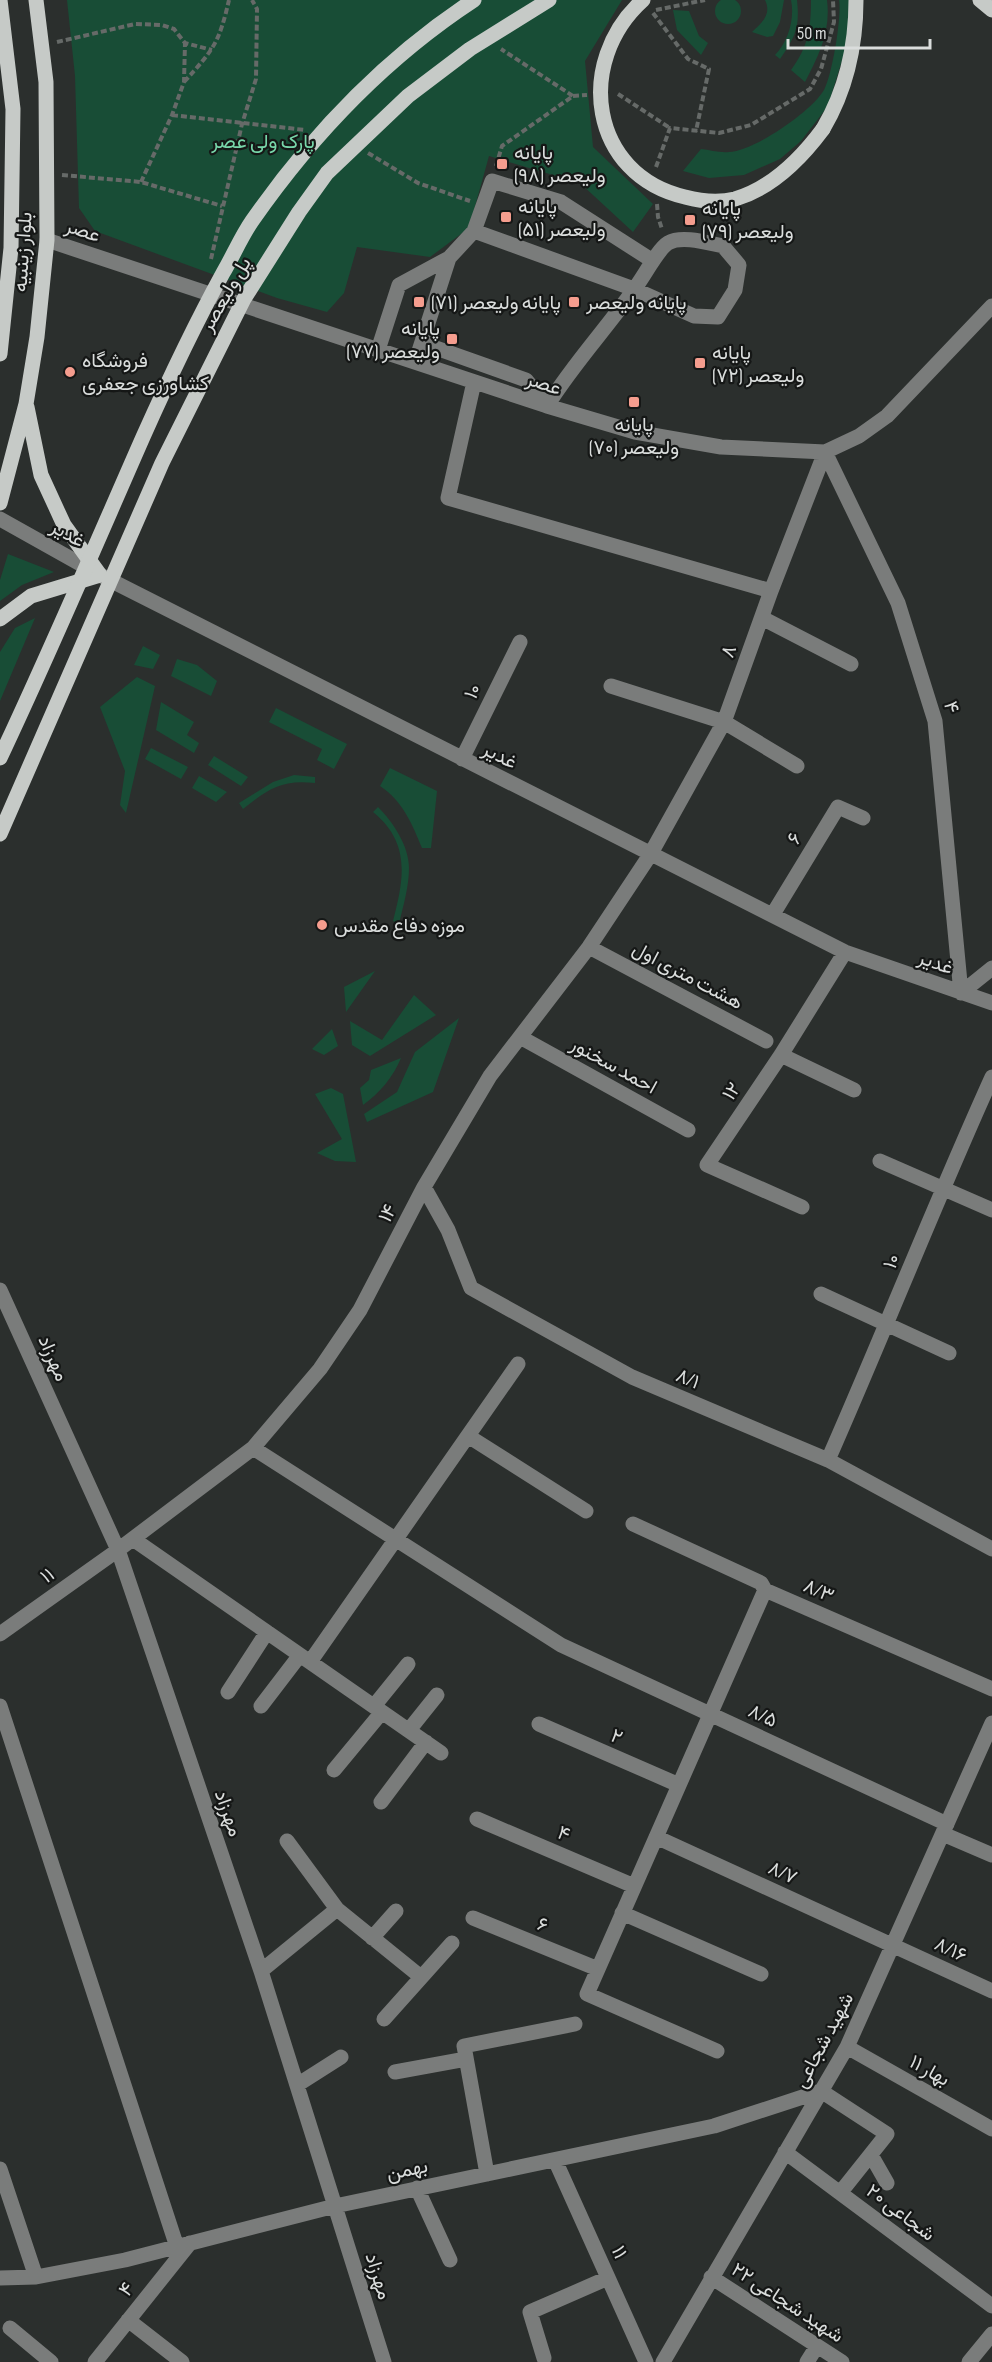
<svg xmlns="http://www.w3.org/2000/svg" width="992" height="2362" viewBox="0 0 992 2362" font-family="'Sofia Sans Condensed',Vazirmatn,sans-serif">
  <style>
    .green { fill: #184d36 }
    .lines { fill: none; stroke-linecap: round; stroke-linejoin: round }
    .path { stroke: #666a68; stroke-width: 4; stroke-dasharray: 6 3; stroke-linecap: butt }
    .minor { stroke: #7a7c7b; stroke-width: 15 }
    .major { stroke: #c6cac7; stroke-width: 15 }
    .major-bridge { stroke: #c6cac7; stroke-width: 15 }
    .poi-dot { fill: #f59d8e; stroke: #151716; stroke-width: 2 }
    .labels { text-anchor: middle; stroke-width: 4.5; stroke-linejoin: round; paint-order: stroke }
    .park-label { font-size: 20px; fill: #78d7aa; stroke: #151716 }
    .poi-label { font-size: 20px; fill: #dadddc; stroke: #151716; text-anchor: start }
    .street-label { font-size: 20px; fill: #dadddc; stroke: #151716 }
  </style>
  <rect width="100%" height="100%" fill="#2b2f2d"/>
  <path class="green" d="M715 11a13 13 0 1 1 26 0a13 13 0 1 1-26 0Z
    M67,0H622L585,61L593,147L653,204L633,232L580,183L489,156L469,228L430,257L357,247L344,293L327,312L277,298L95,231L79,208L75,76Z
    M765,0H784L780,22L773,36L767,37L752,32C762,23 772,14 765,0Z
    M791,0H797C800,28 795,37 780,59L775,55C788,42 795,19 791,0Z
    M811,0H827C831,31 819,55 805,82L791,70C808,47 811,29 811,0Z
    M839,0H850L848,41L828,106L801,141L780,159L744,175L709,178L683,171L701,149C710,150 720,153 729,152C754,151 811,112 824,90C832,76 842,17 839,0Z
    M673,10L689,11L699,36L708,43L701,55L677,30Z
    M8,554L54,572L22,585L0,601V580Z
    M35,618L0,701V652L15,628Z
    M143,646L160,655L153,669L134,665Z
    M177,659L197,665L217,681L211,696L171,676Z
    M137,677L155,686L126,813L120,805L125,771L100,707Z
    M161,702L194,722L187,735L199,743L194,753L156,730Z
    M276,708L347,744L334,769L317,760L322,749L269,722Z
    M151,748L188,767L181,779L145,759Z
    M214,756L248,777L241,786L208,765Z
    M390,768L437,791L431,848H422C412,824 403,801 380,786Z
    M294,775L315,777V783C282,779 268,789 243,809L239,803L273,782Z
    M199,776L227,792L216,802L192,788Z
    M378,807C393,822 409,846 409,868C409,887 403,906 399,924L393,921C404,879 411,843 373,812Z
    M375,971L346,1012L344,987Z
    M414,995L436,1015L370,1056L352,1045L350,1021L382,1040Z
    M459,1018L433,1092L367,1122L364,1114L397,1092L415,1052Z
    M332,1029L338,1046L324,1055L312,1049Z
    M401,1058C393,1077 380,1093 363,1105L360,1088L369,1080L371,1070Z
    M331,1088L343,1094L356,1162L335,1161L317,1153L342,1139L315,1094Z"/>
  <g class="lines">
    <path class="path" d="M656,10L705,0
      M653,13L688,59L709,69L696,131
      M57,42L135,24L162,25L174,29L185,43L212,50
      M184,82C214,49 219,43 229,0
      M618,94L670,128
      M573,96L587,95
      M172,115L305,130
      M368,153L418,183L470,201
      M496,166L502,146L573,96L501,49
      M656,167L670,128L719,133L751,125L810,89L821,69L834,22L833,0
      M62,175L141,182L222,206
      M141,182L172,115L184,82L185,43
      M657,204L658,217L662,229
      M211,259L242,124L256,79L257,9L252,0"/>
    <path class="minor" d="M474,231L634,289L694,316L718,317L735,290L739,265L723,246C708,243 682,235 668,243C658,249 643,278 635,288C607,328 573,364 547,406
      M47,240L547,406L635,432L721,447L825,452L859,436L887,416L992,306
      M422,343L526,380L547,406
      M378,350L399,285L449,258L474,231L492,181L561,202L653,261
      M419,351L449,258
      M474,382L448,498L771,591
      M825,452L898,603L935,721L961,993
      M0,519L100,575L845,952L992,1003
      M762,618L851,664
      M611,686L724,722L797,766
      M462,759L520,642
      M773,914L838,807L863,818
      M589,947L766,1041
      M961,993L992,968
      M520,1037L688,1130
      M781,1055L854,1090
      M880,1161L992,1210
      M424,1187L448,1230L471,1288L632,1377L828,1460L992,1549
      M802,1207L707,1165L781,1055L845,952
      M0,1290L118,1550L261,1971L384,2362
      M821,1294L949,1353
      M468,1436L586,1511
      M253,1448L561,1645L947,1824
      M828,1460C884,1333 935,1203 992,1077
      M633,1524L761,1583L765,1590L992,1689
      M133,1539L441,1753
      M0,1634L118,1550L253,1448L320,1369L360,1310L424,1187L490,1076L589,947L650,855L724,722L771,591L825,452
      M310,1662L518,1364
      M228,1692L267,1632
      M0,1706L177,2247
      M261,1706L300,1655
      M374,1706L408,1664
      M539,1724L679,1785
      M409,1730L437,1695
      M334,1770L382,1712
      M381,1802L426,1742
      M477,1819L634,1886
      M943,1834L992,1855
      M656,1837L992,1991
      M287,1841L337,1909L421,1977
      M622,1913L761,1974
      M473,1918L598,1969
      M372,1938L396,1911
      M261,1971L337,1909
      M384,2019L452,1943
      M847,2047L992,2129
      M717,2051L587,1994L765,1590
      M395,2072L466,2059
      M297,2085L341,2057
      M821,2091L887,2134L840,2193
      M785,2152L992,2306
      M871,2155L887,2183
      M555,2160L646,2362
      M0,2169L36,2277
      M487,2174L464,2046L575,2024
      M417,2188L450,2260
      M711,2277L842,2362
      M0,2278L36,2277L125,2260L335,2206L714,2126L821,2091
      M128,2320L182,2362
      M10,2328L51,2362
      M544,2358L530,2312L608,2278
      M95,2362L190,2243
      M663,2362L847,2047L992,1723
      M807,2362L817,2346
      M969,2362L992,2334"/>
    <path class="major" d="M980,0L992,10
      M823,129C846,90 856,46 856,0
      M0,354L11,248L13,109L0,0
      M0,503L26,404L37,337L47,240L46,82L36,0
      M0,619L31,596L100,575L64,525L41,475L27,407"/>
    <path class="major-bridge" d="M643,0C574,62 590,175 685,197C700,201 719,203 735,199C772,188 800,160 823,129
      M0,758C50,652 96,544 143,437C168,381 194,326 223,273C233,256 241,237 252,221C312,135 387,57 474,0
      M0,834L162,463L244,299L299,212L327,173L408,96L470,49L549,0"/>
  </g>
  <g class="poi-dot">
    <rect x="496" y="158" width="12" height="12" rx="3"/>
    <rect x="500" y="211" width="12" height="12" rx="3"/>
    <rect x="684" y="214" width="12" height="12" rx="3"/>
    <rect x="413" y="296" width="12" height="12" rx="3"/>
    <rect x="568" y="296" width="12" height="12" rx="3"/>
    <rect x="446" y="333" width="12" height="12" rx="3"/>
    <rect x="694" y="357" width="12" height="12" rx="3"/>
    <circle cx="70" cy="372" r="6"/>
    <rect x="628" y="396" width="12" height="12" rx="3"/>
    <circle cx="322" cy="925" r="6"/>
  </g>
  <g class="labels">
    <g class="park-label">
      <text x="263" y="148">پارک ولی عصر</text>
    </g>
    <g class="poi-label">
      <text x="514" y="159">پایانه<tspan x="514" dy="23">ولیعصر (۹۸)</tspan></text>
      <text x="518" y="213">پایانه<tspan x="518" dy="23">ولیعصر (۵۱)</tspan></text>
      <text x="702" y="215">پایانه<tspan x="702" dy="23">ولیعصر (۷۹)</tspan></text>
      <text x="431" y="309">پایانه ولیعصر (۷۱)</text>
      <text x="586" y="309">پایانه ولیعصر</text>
      <text x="440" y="335" text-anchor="end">پایانه<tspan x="440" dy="23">ولیعصر (۷۷)</tspan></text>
      <text x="712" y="359">پایانه<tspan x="712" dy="23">ولیعصر (۷۲)</tspan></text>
      <text x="82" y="367">فروشگاه<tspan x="82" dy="23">کشاورزی جعفری</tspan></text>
      <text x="634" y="431" text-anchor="middle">پایانه<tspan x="634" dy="23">ولیعصر (۷۰)</tspan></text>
      <text x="334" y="932">موزه دفاع مقدس</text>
    </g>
    <g class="street-label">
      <text transform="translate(83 230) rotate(18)" y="7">عصر</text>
      <text transform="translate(22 252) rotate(-86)" y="7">بلوار زینبیه</text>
      <text transform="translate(225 294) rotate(-60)" y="7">پل ولیعصر</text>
      <text transform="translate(544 383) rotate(18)" y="7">عصر</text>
      <text transform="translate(68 533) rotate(29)" y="7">غدیر</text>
      <text transform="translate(728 651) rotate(-70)" y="7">۸</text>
      <text transform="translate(472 691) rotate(-64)" y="7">۱۰</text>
      <text transform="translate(952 707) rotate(75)" y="7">۴</text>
      <text transform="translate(500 755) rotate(27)" y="7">غدیر</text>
      <text transform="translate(794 838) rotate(-59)" y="7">۶</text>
      <text transform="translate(936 962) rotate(20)" y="7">غدیر</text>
      <text transform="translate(688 975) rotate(28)" y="7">هشت متری اول</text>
      <text transform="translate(614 1065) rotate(29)" y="7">احمد سخنور</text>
      <text transform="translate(731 1091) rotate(-56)" y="7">۱۲</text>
      <text transform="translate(387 1213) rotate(-62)" y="7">۱۴</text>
      <text transform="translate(891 1261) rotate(-68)" y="7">۱۰</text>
      <text transform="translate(54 1358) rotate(66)" y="7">مهرزاد</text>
      <text transform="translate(688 1378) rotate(23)" y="7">۸/۱</text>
      <text transform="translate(47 1575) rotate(-35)" y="7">۱۱</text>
      <text transform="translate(819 1590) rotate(24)" y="7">۸/۳</text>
      <text transform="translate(763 1715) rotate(25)" y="7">۸/۵</text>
      <text transform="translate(617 1736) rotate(24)" y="7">۲</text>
      <text transform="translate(229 1813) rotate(71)" y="7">مهرزاد</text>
      <text transform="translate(564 1833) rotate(23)" y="7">۴</text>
      <text transform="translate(783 1872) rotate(25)" y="7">۸/۷</text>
      <text transform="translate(543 1924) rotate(22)" y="7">۶</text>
      <text transform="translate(951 1949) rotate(25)" y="7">۸/۱۶</text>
      <text transform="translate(823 2040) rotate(-62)" y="7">شهید شجاعی</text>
      <text transform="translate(930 2070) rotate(29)" y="7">بهار ۱۱</text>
      <text transform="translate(407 2169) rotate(-12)" y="7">بهمن</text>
      <text transform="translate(901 2212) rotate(37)" y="7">شجاعی ۲۰</text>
      <text transform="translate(620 2252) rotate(66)" y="7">۱۱</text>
      <text transform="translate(379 2276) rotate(73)" y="7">مهرزاد</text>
      <text transform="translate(126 2289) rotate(-51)" y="7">۴</text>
      <text transform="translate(788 2302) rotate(33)" y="7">شهید شجاعی ۲۲</text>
    </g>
  </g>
  <path d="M788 39v9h142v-9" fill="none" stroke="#dadddc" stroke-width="3"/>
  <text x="797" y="39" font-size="18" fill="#dadddc" stroke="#151716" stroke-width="4.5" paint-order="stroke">50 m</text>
</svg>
